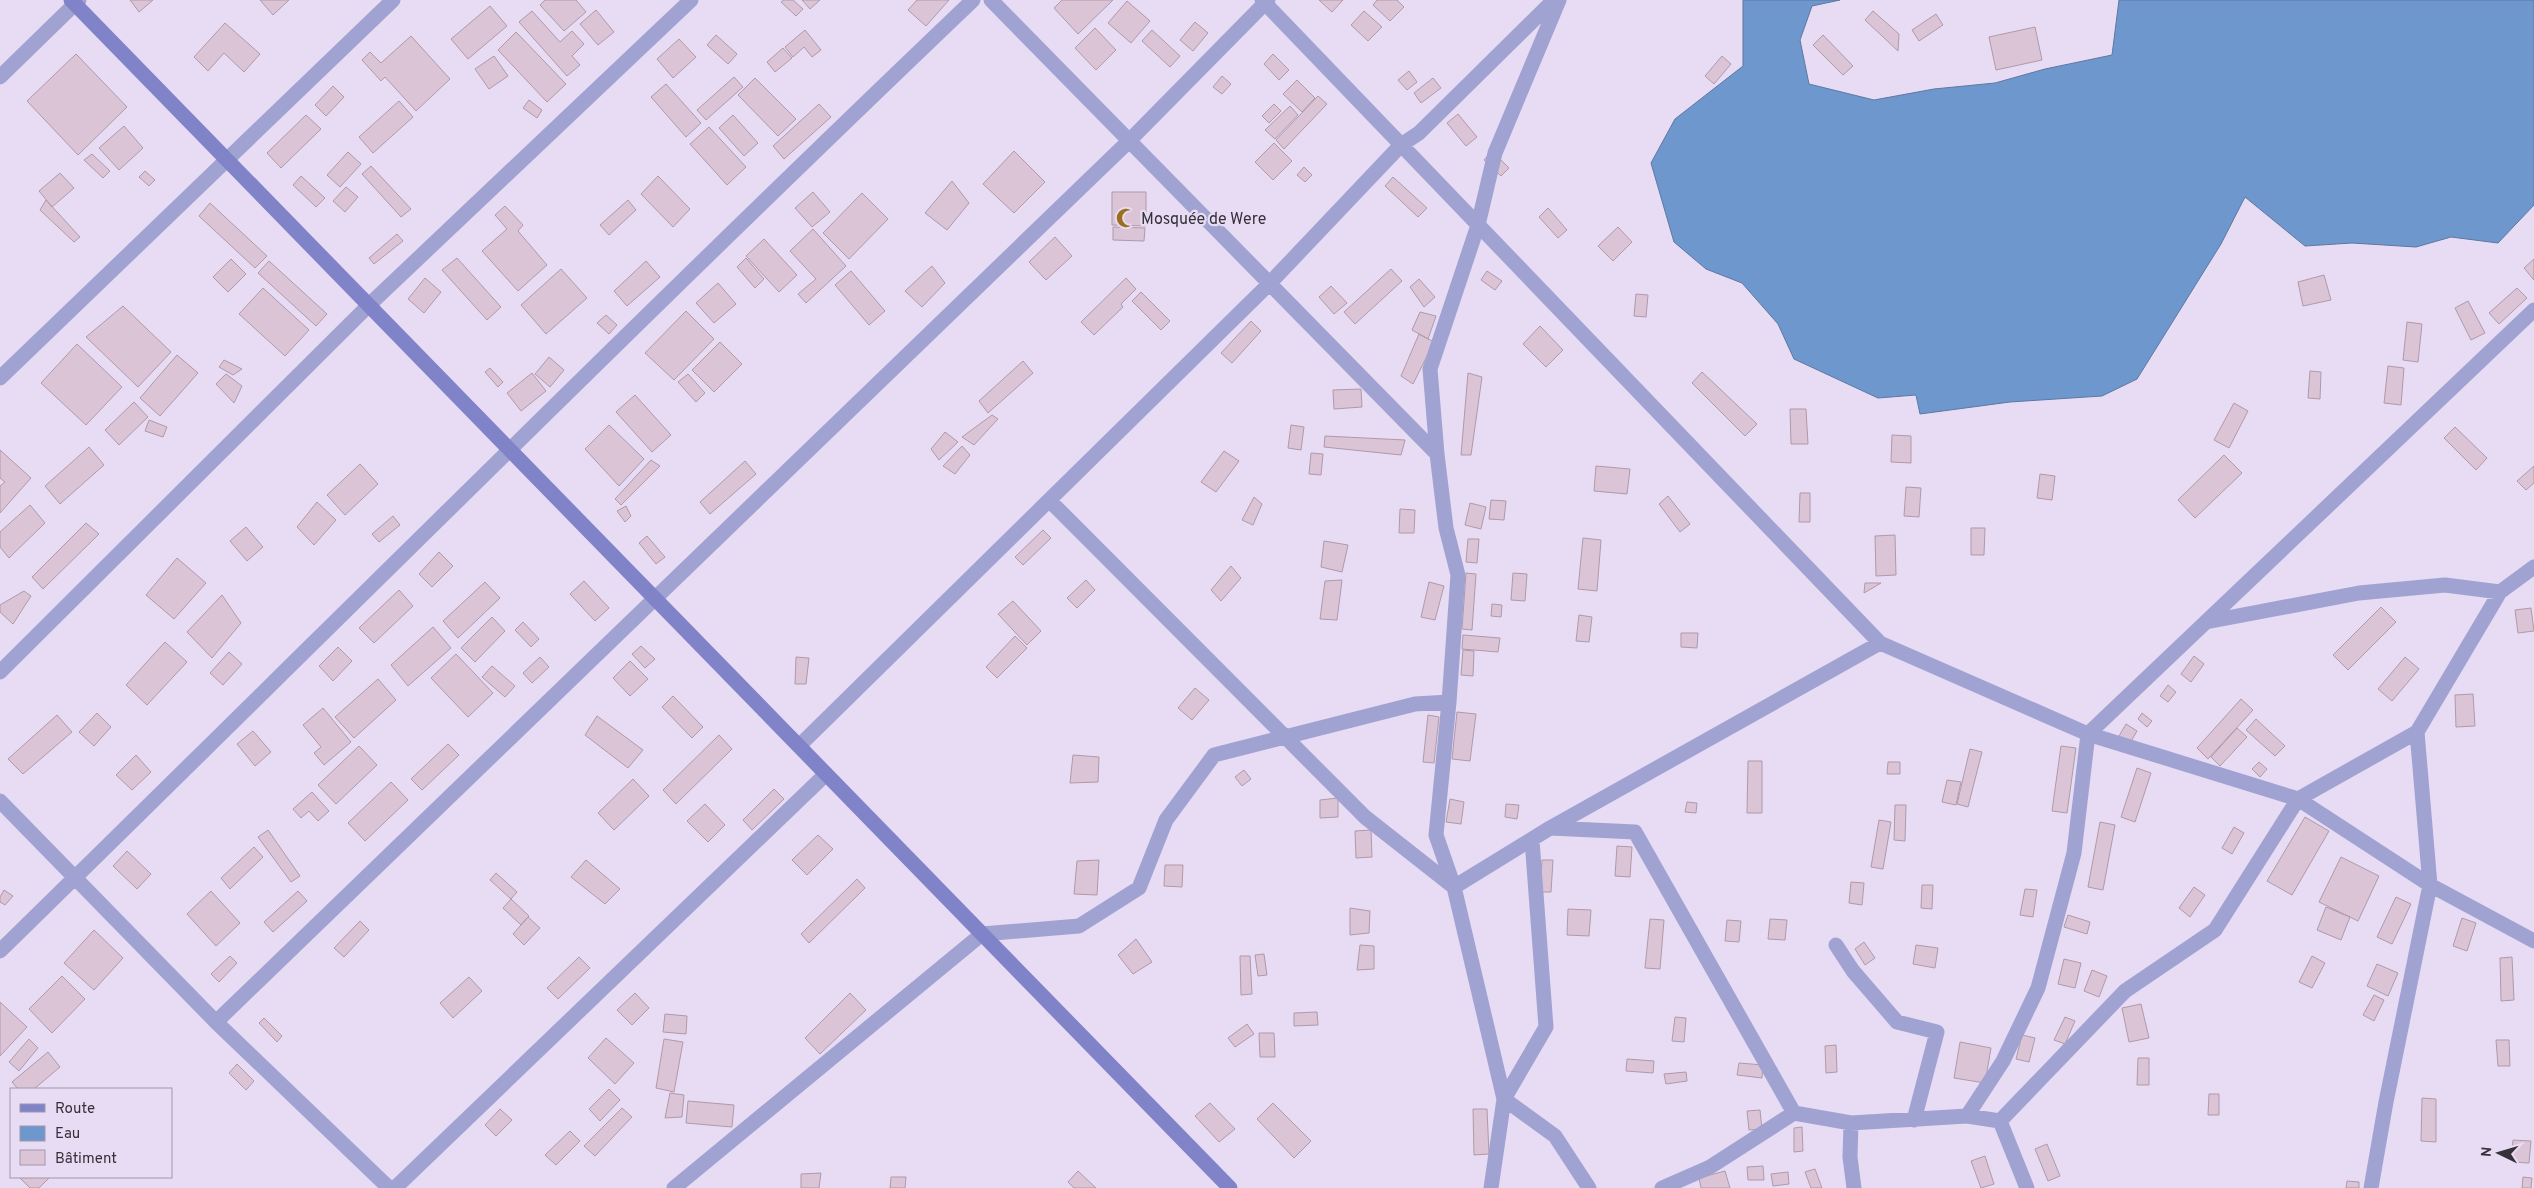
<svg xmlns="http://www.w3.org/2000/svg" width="2534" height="1188" viewBox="0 0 2534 1188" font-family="Overpass,sans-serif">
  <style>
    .water { fill: #6e97cd; stroke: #5d78a1 }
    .building { fill: #dbc4d6; stroke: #af99aa }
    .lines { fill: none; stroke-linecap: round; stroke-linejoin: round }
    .street { stroke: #a0a3d2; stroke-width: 15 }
    .secondary { stroke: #8183c9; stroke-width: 15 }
    .labels { text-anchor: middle; stroke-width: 4.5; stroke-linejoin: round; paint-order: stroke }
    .poi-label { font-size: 16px; fill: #35313a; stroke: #e7dcf4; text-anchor: start }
  </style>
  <rect width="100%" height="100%" fill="#e7dcf4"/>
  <path class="water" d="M1743,0H1840L1812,6L1800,40L1809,84L1874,100L1934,89L1995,83L2045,69L2112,55L2119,0H2534V205L2498,243L2451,237L2416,247L2352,243L2305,246L2245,197L2221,244L2137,379L2102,396L2010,402L1920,414L1916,395L1878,398L1794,359L1778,324L1742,283L1706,269L1674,242L1651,163L1675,119L1743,66Z"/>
  <path class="building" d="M130,0H153L139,12Z
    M260,0H289L273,15Z
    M545,0H576L586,12L564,31L540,5Z
    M784,0H793L803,9L796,16L781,2Z
    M802,0H820L810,9Z
    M917,0H949L926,26L908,10Z
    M1062,0H1113L1078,34L1054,8Z
    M1319,0H1343L1332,12Z
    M1377,0H1397L1404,7L1390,21L1373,5Z
    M1127,1L1150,21L1131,43L1108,23Z
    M490,6L507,26L468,59L451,39Z
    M596,10L614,32L598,45L580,24Z
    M532,11L560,42L572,31L584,44L572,56L580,65L567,76L519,22Z
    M1364,11L1382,27L1368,41L1351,25Z
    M1873,11L1899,34L1898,51L1865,20Z
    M1936,14L1943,25L1919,41L1912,30Z
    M1195,22L1208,33L1193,51L1180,40Z
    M225,23L260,54L244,72L224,53L208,71L194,57Z
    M2035,27L2042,60L1996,70L1989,37Z
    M1095,28L1116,50L1096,70L1075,48Z
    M805,30L821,50L812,57L804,47L793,57L785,47Z
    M1152,30L1180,56L1170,67L1142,41Z
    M516,32L566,84L547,102L498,50Z
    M716,35L737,54L728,64L707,45Z
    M1823,35L1853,66L1843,75L1813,45Z
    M411,36L450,79L416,111L385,77L381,81L362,60L370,52L381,63Z
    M679,39L696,57L673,78L657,59Z
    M783,48L792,58L775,72L767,62Z
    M76,54L127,107L78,155L27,101Z
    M1273,54L1289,70L1279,80L1264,64Z
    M494,56L508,76L489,89L475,69Z
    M1722,56L1731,64L1714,84L1705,76Z
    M1409,71L1417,82L1407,90L1398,80Z
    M1222,76L1231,84L1222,94L1213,87Z
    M734,77L743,87L706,120L697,110Z
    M755,78L796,119L778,136L738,95Z
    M1433,78L1441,88L1421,103L1414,93Z
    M1297,80L1315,98L1302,112L1283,94Z
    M666,84L701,123L686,137L651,97Z
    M333,86L344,97L326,116L315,105Z
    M1318,96L1327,104L1284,149L1276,140Z
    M529,100L542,110L537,118L523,108Z
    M399,101L413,117L373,153L359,137Z
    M819,104L831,117L784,159L773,146Z
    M1274,104L1281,111L1269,123L1262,116Z
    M1290,106L1298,115L1275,139L1265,130Z
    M1458,114L1477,137L1466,146L1447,123Z
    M306,115L321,129L281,168L267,153Z
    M733,115L758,143L744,156L719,128Z
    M124,126L143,148L119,170L99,148Z
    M709,127L746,167L727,185L690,144Z
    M1274,143L1292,161L1273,180L1255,162Z
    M1014,151L1045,182L1014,213L983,184Z
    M1492,151L1509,168L1501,176L1484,160Z
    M348,152L361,164L340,187L327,175Z
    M92,154L110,171L103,178L84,160Z
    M371,166L411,209L401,217L362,174Z
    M1304,167L1312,175L1305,182L1297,175Z
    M145,171L155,180L149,186L139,177Z
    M60,173L74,188L52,207L39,191Z
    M301,176L325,198L316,207L293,185Z
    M658,176L690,209L673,227L641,194Z
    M1393,177L1427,208L1418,217L1385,186Z
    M952,181L969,203L947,230L925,213Z
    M346,187L358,197L345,212L333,201Z
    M813,192L830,212L812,227L795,208Z
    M1112,192H1146V226L1112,225Z
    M862,193L888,219L849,259L823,233Z
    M46,200L80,237L74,242L40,210Z
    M628,200L636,210L609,235L600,225Z
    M210,203L267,256L255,268L199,216Z
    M505,206L523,225L518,231L547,265L518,291L482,251L507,229L495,215Z
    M1548,208L1567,230L1558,238L1539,217Z
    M1113,227L1145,228L1144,241L1113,240Z
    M1618,227L1632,242L1613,261L1598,246Z
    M813,229L846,266L806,303L798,294L816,279L790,251Z
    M397,234L403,241L374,264L369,258Z
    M1055,237L1072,256L1046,280L1029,262Z
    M764,239L797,275L779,292L746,256Z
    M457,258L501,307L487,320L442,270Z
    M746,258L764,279L755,288L737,267Z
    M231,259L246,274L228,292L213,277Z
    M2534,259V280L2524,268Z
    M269,261L327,314L316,326L258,273Z
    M646,261L660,277L627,306L614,291Z
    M932,266L945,283L922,307L905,291Z
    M561,269L587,298L546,334L521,305Z
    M1391,269L1402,281L1355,324L1344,312Z
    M851,271L885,311L869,325L835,285Z
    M1487,271L1502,281L1495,290L1481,280Z
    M2324,275L2331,300L2303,306L2298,282Z
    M425,278L441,292L424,313L408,299Z
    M1126,278L1136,289L1121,304L1123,307L1094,335L1081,322Z
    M1419,279L1435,297L1424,307L1410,287Z
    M718,283L736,304L714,323L696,303Z
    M1331,286L1347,303L1334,314L1319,297Z
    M263,288L309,330L285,356L239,314Z
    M2517,288L2527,298L2499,324L2489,313Z
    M1141,292L1170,321L1161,330L1132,301Z
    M1636,294L1648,295L1646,317L1634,316Z
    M2468,301L2485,333L2471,340L2455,308Z
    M123,306L171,352L138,387L86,337Z
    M686,311L714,339L674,380L645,353Z
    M1420,312L1436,316L1428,339L1412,330Z
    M606,315L617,325L609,334L597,323Z
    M1251,321L1261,331L1232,363L1221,353Z
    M2407,322L2422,324L2418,362L2403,360Z
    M1540,326L1563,350L1546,367L1523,344Z
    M1419,334L1434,342L1413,384L1401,376Z
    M720,342L742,364L714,392L692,370Z
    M77,344L122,387L86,425L41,383Z
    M177,355L198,373L160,416L140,398Z
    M549,357L564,370L550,387L535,374Z
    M224,360L242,369L233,375L219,367Z
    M1023,361L1033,373L988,413L979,401Z
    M2388,366L2404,368L2401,405L2384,403Z
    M490,368L503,382L498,387L485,372Z
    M2310,371L2321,372L2320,399L2308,398Z
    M1702,372L1757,424L1745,436L1692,383Z
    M532,373L546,391L521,411L507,393Z
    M1468,373L1482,377L1471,455H1461Z
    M226,374L242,386L234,403L216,384Z
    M688,374L705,393L696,402L678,382Z
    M1361,389L1362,407L1334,409L1333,390Z
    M635,395L671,435L652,452L616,412Z
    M134,402L148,417L119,445L105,430Z
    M2234,403L2248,411L2229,448L2214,440Z
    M1790,409H1806L1808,444H1791Z
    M992,415L998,419L974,445L962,437Z
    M149,420L167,427L163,437L145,431Z
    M609,425L644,459L619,486L585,449Z
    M1291,425L1304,427L1301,450L1288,448Z
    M2455,427L2487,458L2476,470L2444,438Z
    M945,432L958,442L939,460L931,449Z
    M1892,435L1911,436V463L1891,462Z
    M1325,436L1405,440L1401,455L1324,447Z
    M962,446L970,455L955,474L943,466Z
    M89,447L104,465L60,504L45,486Z
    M0,450L31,478L0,513V486L5,482L0,478Z
    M1224,451L1239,461L1216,492L1201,482Z
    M1311,453L1323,454L1321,475L1309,474Z
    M2224,455L2242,473L2195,518L2178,500Z
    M651,460L660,466L621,505L615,499Z
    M745,461L756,474L710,514L700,502Z
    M360,464L378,484L345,515L327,495Z
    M1596,466L1630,469L1627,494L1594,491Z
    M2534,466V483L2526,490L2517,481Z
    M2040,474L2055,476L2052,500L2037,498Z
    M1906,487L1921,488L1919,517L1904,516Z
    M1800,493H1810V522H1799Z
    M1668,496L1690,524L1680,532L1659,504Z
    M1254,497L1262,504L1253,525L1242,520Z
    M1491,500L1506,501L1504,520L1489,519Z
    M317,502L336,520L314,545L297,527Z
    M1470,503L1486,507L1481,529L1465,525Z
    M30,505L45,523L9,558L0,547V532Z
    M626,506L631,516L625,522L617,511Z
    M1400,509L1415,510L1414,533H1399Z
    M393,516L400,525L379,542L372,534Z
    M86,523L99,534L43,589L32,577Z
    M246,527L263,547L247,561L230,541Z
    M1971,528H1985L1984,555H1971Z
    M1043,530L1051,538L1023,565L1015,557Z
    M1895,535L1896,575L1876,576L1875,536Z
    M647,536L665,557L656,564L639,543Z
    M1583,538L1601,540L1597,591L1578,589Z
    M1468,539H1479L1477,563L1466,562Z
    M1324,541L1348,545L1342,572L1321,567Z
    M439,552L453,566L432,587L419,574Z
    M177,558L206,583L174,619L146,595Z
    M1231,566L1241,578L1221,601L1211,590Z
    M1466,573L1476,574L1472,630L1462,629Z
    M1513,573L1527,574L1525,601L1511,600Z
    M1086,580L1095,590L1077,608L1067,598Z
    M1342,580L1337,620L1320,619L1325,581Z
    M584,581L609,608L595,621L570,594Z
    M485,582L500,598L458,638L443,621Z
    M1429,582L1444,586L1435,620L1421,617Z
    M1865,583H1881L1864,593Z
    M399,590L413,606L374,643L359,628Z
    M24,591L31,596L13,624L0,612V605Z
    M222,595L241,623L212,658L187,632Z
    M1013,601L1041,631L1027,645L998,614Z
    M1492,604L1502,605L1501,617L1491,616Z
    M2381,607L2396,622L2348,670L2333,655Z
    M2531,608L2534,631L2518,633L2515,610Z
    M1579,615L1592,617L1589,642L1576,641Z
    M492,617L505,631L475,662L461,648Z
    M523,622L539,639L531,647L515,630Z
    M433,627L451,648L408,686L391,665Z
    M1681,633H1698L1697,648L1681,647Z
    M1463,635L1500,638L1498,652L1462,649Z
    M1015,636L1027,648L997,678L986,667Z
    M165,642L187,662L147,705L126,685Z
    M641,646L655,659L645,668L632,654Z
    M338,647L352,661L333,681L319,666Z
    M1463,650L1474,651L1473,676L1461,675Z
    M229,652L242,664L223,685L210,673Z
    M456,654L493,693L468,717L431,678Z
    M2194,656L2204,664L2191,682L2181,674Z
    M540,657L549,667L532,683L523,673Z
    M796,657L809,658L806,684H795Z
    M2405,657L2419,669L2392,701L2378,689Z
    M630,661L648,679L630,696L613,678Z
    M492,666L515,686L505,697L482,677Z
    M378,679L396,700L354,738L335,717Z
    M2168,685L2176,692L2168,702L2160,696Z
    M1195,688L1209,700L1192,720L1178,708Z
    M2473,694L2475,726L2456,727L2455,695Z
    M673,696L703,727L692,738L662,707Z
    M2241,699L2253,710L2208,759L2197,748Z
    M323,708L351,742L324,765L314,753L321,747L303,725Z
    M1457,712L1476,714L1470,761L1452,759Z
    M97,713L111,727L94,746L79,732Z
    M2142,713L2152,721L2147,727L2138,719Z
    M57,715L72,732L23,774L8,759Z
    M1428,715L1439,717L1434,763L1423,762Z
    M597,716L643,750L628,768L585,735Z
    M2256,719L2285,746L2275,756L2246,730Z
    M2126,724L2137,731L2130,743L2119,736Z
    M2237,728L2247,737L2220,766L2211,757Z
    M253,731L271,752L255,766L237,744Z
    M719,735L732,749L676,804L663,790Z
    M448,744L459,755L422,790L411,779Z
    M359,746L377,765L336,804L318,785Z
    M2061,746L2076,748L2067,813L2052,811Z
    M1970,749L1982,752L1968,807L1957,804Z
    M136,755L151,772L132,790L116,775Z
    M1073,755L1099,757L1098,782L1070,783Z
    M1748,761H1762V813H1747Z
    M1888,762H1900V774H1887Z
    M2259,762L2267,769L2260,777L2252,769Z
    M2137,768L2151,773L2135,822L2121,817Z
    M1244,770L1251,779L1242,786L1235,777Z
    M633,779L649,796L614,830L598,813Z
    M1947,780L1961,782L1956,805L1942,802Z
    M391,782L408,800L365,841L348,823Z
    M774,789L784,799L752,830L743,820Z
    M312,792L329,811L318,821L309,811L301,818L293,809Z
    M1338,798V817L1320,818V800Z
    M1450,799L1464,802L1461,824L1446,822Z
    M1687,802L1697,803L1696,813L1685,812Z
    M705,804L725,825L708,842L687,821Z
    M1506,804L1519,805L1517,819L1505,817Z
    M1895,805H1906L1905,841L1894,840Z
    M2305,817L2329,831L2292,895L2267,881Z
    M1879,820L1891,822L1883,869L1871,867Z
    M2100,822L2115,825L2103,890L2088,887Z
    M2234,827L2244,833L2232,854L2222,848Z
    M268,830L300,876L291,882L258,837Z
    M1371,830L1372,857L1356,858L1355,831Z
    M818,835L833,849L807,875L792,860Z
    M1617,846L1632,847L1630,877L1615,876Z
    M254,847L263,857L230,889L221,878Z
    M127,851L151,874L137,889L113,866Z
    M2341,857L2379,876L2358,921L2319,902Z
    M586,860L620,889L605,904L571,877Z
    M1099,860L1097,895L1074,894L1077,861Z
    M1542,860H1553L1551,892H1540Z
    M1165,865H1183L1182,887L1164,886Z
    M496,873L517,892L511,899L490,880Z
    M857,879L865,888L809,943L801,934Z
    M1851,882L1864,883L1862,905L1849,903Z
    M1922,885H1933L1932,909L1921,908Z
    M2194,887L2205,895L2190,917L2179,908Z
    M2025,889L2037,890L2033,917L2020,915Z
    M4,890L13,896L5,905L0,902V897Z
    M211,891L240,923L216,946L187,914Z
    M298,891L307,901L273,932L264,922Z
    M2396,897L2411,904L2392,944L2377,937Z
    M511,899L529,916L521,925L503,908Z
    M2326,907L2350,917L2341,940L2317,930Z
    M1350,908L1370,911L1369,933L1350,935Z
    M1568,909L1591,910L1589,936L1567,935Z
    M2068,915L2090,922L2087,934L2064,927Z
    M528,917L540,928L524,945L513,934Z
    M2462,918L2476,923L2467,951L2453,946Z
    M1650,919L1664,920L1660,969L1645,968Z
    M1770,919L1787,920L1785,940L1768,939Z
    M1727,920L1741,921L1739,942L1725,941Z
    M360,921L369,930L344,957L334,948Z
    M94,930L123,958L94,990L64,963Z
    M1136,939L1152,962L1133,974L1118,955Z
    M1864,942L1875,958L1865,965L1855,949Z
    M1360,945L1374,946V969L1357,970Z
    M1916,945L1938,948L1935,968L1913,964Z
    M1264,954L1267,975L1258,976L1255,955Z
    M230,956L237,963L219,982L211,974Z
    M1240,956H1250L1252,994L1241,995Z
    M2312,956L2325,963L2312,988L2299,982Z
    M579,957L590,968L558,999L547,988Z
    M2512,957L2514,1000L2501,1001L2500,958Z
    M2064,959L2081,963L2075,988L2058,984Z
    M2377,964L2398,973L2388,996L2367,986Z
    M2092,970L2107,976L2099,997L2084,991Z
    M62,976L85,999L52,1033L29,1009Z
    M469,977L482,991L453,1018L440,1003Z
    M635,993L649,1008L632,1025L617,1010Z
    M850,993L866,1010L820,1054L805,1038Z
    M2374,995L2384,1000L2374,1021L2363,1015Z
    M0,1002L27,1027L0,1056Z
    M2141,1004L2149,1038L2129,1042L2122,1008Z
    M1317,1012L1318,1025L1294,1026V1013Z
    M665,1014L687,1016L686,1034L663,1032Z
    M1675,1017L1686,1018L1684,1042L1672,1041Z
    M2065,1017L2075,1021L2065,1044L2054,1040Z
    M264,1018L282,1036L277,1042L259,1023Z
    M1247,1024L1254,1034L1235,1047L1228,1038Z
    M1259,1033H1274L1275,1057H1260Z
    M2022,1035L2035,1038L2029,1062L2016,1059Z
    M606,1038L634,1063L615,1084L588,1058Z
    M29,1039L38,1048L19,1071L9,1062Z
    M664,1039L683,1042L674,1092L656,1088Z
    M2496,1040H2509L2510,1066H2498Z
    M1960,1042L1991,1048L1985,1083L1954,1078Z
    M1836,1045L1837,1072L1826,1073L1825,1046Z
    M48,1052L60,1067L34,1089H18L12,1082Z
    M2138,1058H2149V1085H2137Z
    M1627,1059L1654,1061L1653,1073L1626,1071Z
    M1739,1063L1763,1065L1762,1078L1737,1075Z
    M237,1064L254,1081L246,1090L229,1073Z
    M1686,1072L1687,1081L1666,1084L1664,1074Z
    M609,1089L620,1100L600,1121L589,1109Z
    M670,1093L684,1095L682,1117L665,1118Z
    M2209,1094H2219V1115H2208Z
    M2422,1098L2436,1099V1142L2421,1141Z
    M688,1101L734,1105L732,1127L686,1123Z
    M1210,1103L1235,1129L1219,1142L1195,1116Z
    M1273,1103L1311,1141L1294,1158L1257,1119Z
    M622,1108L632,1117L595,1156L584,1146Z
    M500,1109L512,1120L496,1136L485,1125Z
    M1473,1109H1487L1489,1154L1474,1155Z
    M1760,1110L1762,1129L1749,1130L1747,1111Z
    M1802,1127L1803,1151L1794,1152V1128Z
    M570,1131L580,1141L556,1165L545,1155Z
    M2513,1140L2531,1141L2529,1163L2511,1162Z
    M2047,1144L2060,1176L2048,1181L2035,1149Z
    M1985,1156L1994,1184L1981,1188L1971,1161Z
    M1763,1166L1764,1180H1748L1747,1167Z
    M1815,1169L1822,1188H1811L1805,1172Z
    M1078,1171L1096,1188H1074L1068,1182Z
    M1725,1171L1730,1188H1701L1699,1178Z
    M1788,1172L1789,1184L1773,1186L1771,1174Z
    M821,1173L819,1188H801V1174Z
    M19,1177H50L39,1188H30Z
    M891,1177H906L905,1188H890Z
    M2523,1177L2532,1178L2531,1188H2522Z
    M2347,1181L2359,1182V1188H2346Z"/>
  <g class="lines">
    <path class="street" d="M991,0L1437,454
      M1262,0L1880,643L2088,734L2298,799L2430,885L2534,941
      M1559,0L1495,153L1478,225L1430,369L1437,454L1446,528L1458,575L1449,702L1436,835L1454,887L1550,828L1880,643
      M0,77L79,0
      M0,378L393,0
      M1049,500L1365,817L1454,887L1504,1099L1491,1188
      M2206,622L2359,593L2445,585L2500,592
      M0,672L369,305L691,0
      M799,746L1269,284L1401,145L1419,133L1554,0
      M0,801L216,1022L389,1188
      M1550,828L1635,832L1794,1113
      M1532,840L1546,1027L1504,1099L1555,1136L1589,1188
      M1836,945L1853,971L1897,1022L1937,1032L1914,1120
      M0,951C324,634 645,313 973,0
      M216,1022L1129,141L1268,0
      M1967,1116L2003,1061L2038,988L2074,853L2088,734L2534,310
      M2000,1121L2027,1188
      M1851,1123L1850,1157L1854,1188
      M395,1188L826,774
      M674,1188L982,934L1079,926L1139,888L1166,820L1214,755L1415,704L1449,702
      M1662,1188L1710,1167L1794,1113L1851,1123L1967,1116L2000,1121L2125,991L2215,930L2298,799L2417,732L2500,592L2534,567
      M2371,1188L2386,1102L2430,885L2417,732"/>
    <path class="secondary" d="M71,0L1230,1188"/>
  </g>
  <defs>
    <symbol id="mosque-bare" viewBox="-9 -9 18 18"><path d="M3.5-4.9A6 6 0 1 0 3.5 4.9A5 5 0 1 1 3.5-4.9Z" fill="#9c6f1f" stroke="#e7dcf4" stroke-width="2.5" paint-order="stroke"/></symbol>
  </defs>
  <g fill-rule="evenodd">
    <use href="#mosque-bare" x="1112" y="204" width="28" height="28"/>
  </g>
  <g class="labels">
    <g class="poi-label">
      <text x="1141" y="224">Mosquée de Were</text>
    </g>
  </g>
  <rect x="10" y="1088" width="162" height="90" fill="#e7dcf4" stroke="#a098aa"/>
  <rect x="20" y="1104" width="25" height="8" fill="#8183c9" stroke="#a098aa"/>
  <text x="55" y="1113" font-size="15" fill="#35313a">Route</text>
  <rect x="20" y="1126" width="25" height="15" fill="#6e97cd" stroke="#a098aa"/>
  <text x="55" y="1138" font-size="15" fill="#35313a">Eau</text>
  <rect x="20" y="1150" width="25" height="15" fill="#dbc4d6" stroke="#a098aa"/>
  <text x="55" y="1163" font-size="15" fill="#35313a">Bâtiment</text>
  <g transform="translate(2499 1153) rotate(275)" stroke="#e7dcf4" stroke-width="4" paint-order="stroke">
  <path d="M0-4L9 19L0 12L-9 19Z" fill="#35313a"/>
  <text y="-8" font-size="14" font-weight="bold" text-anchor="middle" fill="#35313a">N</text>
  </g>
</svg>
